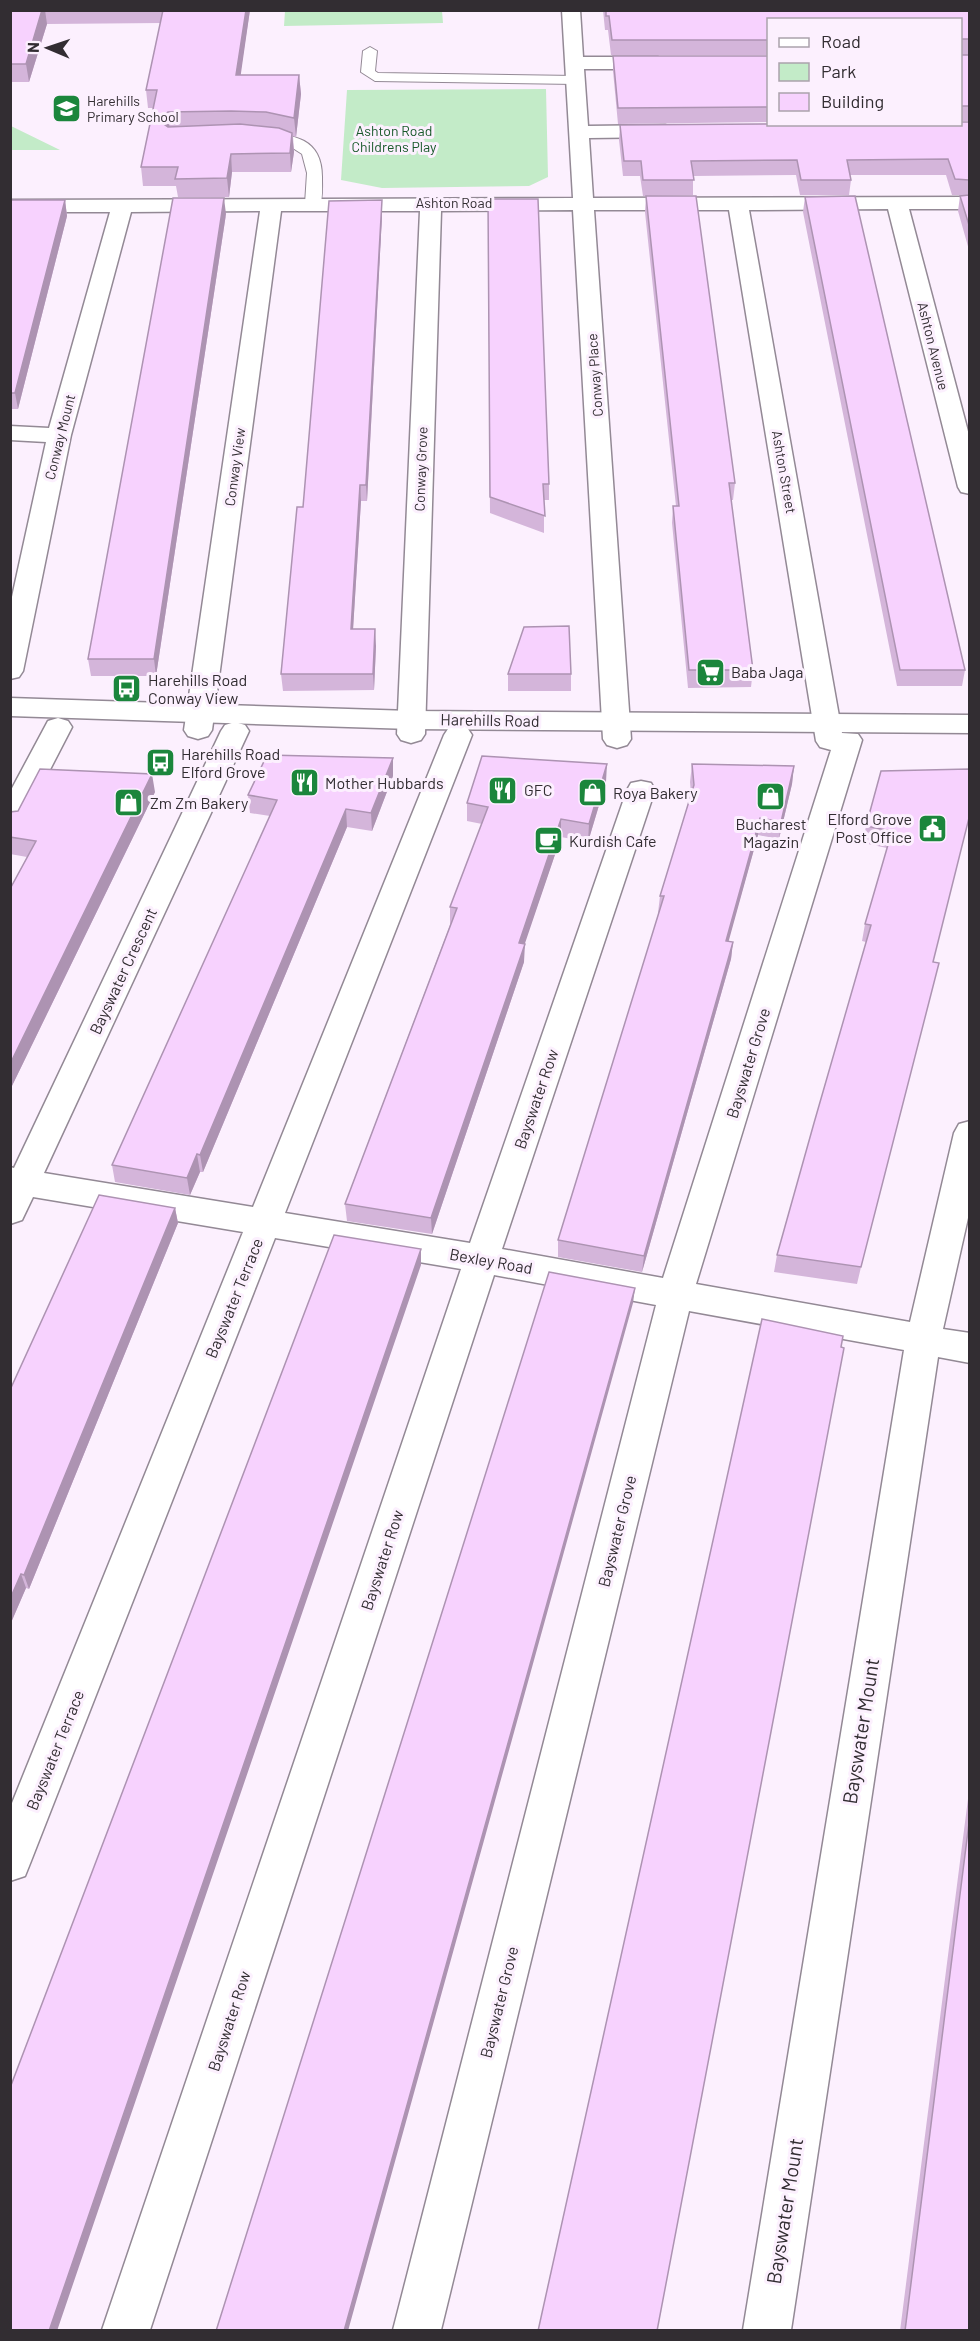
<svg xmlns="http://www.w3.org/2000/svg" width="980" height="2341" viewBox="0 0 980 2341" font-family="Barlow,sans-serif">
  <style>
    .green { fill: #c3ebc8 }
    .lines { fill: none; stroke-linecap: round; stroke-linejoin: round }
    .service-casing { stroke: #938995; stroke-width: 2 }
    .minor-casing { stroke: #938995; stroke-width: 3 }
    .tertiary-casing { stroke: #938995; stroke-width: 3 }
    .service { fill: #fff; fill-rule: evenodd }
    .minor { fill: #fff; fill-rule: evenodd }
    .tertiary { fill: #fff; fill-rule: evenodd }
    .wall { fill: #d4b5da }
    .shaded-wall { fill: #ad93b2 }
    .building { fill: #f7d2fe; stroke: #ad93b2; stroke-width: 1.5 }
    .labels { text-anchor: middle; stroke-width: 6; stroke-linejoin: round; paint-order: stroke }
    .far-poi-label { font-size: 14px; fill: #322d32; stroke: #fcf0fe; text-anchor: start }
    .far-park-label { font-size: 14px; fill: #175829; stroke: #fcf0fe }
    .far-street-label { font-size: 14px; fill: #322d32; stroke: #fcf0fe }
    .poi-label { font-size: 16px; fill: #322d32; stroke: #fcf0fe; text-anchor: start }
    .street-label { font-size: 16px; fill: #322d32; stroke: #fcf0fe }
    .near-street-label { font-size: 20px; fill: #322d32; stroke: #fcf0fe }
  </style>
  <rect width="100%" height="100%" fill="#fcf0fe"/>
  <path class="green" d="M285,11H442L443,23L284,26Z
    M546,89L548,177L529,186L382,188L341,180L347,90Z
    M11,126L60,150H11Z"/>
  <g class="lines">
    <defs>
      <path id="service" d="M370,47L377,51L375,71L378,73L576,76L583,80L576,84L375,81L361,72L363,51Z
        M260,133C294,134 323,138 322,179C322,188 323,200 319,207L313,209L305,204L307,173L302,154L288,145L255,141L252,138L255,135Z"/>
      <path id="minor" d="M562,10H580L583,57H658L667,63L658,69H584L588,126L665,125L672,127L675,131L672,135L665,137L589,138L593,198L970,197V209H909L970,439V494L961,492L958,487L888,209L749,210L842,733L858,734L862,740L696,1284L910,1322L954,1133L959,1124L970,1121V1209L943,1329L970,1333V1363L938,1357L791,2330H743L904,1350L689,1311L441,2330H393L656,1305L494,1275L150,2330H102L461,1269L275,1238L31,1861L25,1876L10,1881V1808L243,1232L33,1197L22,1220L10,1224V1167L14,1168L221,731L225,725L235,722L245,725L249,731L44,1173L253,1207L444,735L448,729L458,726L468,729L472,735L285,1213L470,1243L627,790L631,783L641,781L651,783L655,790L502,1249L663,1278L831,750L820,747L816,741L729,210H594L631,739L627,745L617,748L607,745L603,739L573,210L441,211L425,734L421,740L411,743L401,740L397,734L420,211H281L212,730L208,736L198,739L188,736L184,730L260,211L131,212L71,435L23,671L19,677L10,679V606L46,442L10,440V426L49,428L110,212H10V200L573,198Z
        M58,718L68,721L72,727L24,820L20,827L10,829V792L48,721Z"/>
      <path id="tertiary" d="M10,698L411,711L970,715V733L411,729L10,716Z"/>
    </defs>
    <use href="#service" class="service-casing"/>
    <use href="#minor" class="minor-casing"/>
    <use href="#tertiary" class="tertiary-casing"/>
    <use href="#service" class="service"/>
    <use href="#minor" class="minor"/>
    <use href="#tertiary" class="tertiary"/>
  </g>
  <path class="wall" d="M10,10H250L240,75H299L301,94L296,137L293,136L294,152L291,172H232L229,197H178L176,186H143L141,167L153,108H148L146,90L161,23L47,24L29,82H10Z
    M603,10H969V121H960V20H768V55H611L608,30H605Z
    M613,56H768V122L618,124L613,71Z
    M969,122V250L958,211L960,196L968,195H952L946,175H850L851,180L849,195H800L796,175L693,176V195L643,196L640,176H623L619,140L620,125Z
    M646,196L735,483L733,500H731L753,670L751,687L688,688L672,523L673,506H676L645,212Z
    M805,197L965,670L962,686H897L803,212Z
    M488,199L549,484V500H544V533L490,513Z
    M65,200L67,216L18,409H10V204Z
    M382,200V216L367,501H361L353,629L376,646L374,690L283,691L281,674L303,507Z
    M226,214L156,676H91L88,659Z
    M508,674H571V691H508Z
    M692,764L794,766L792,784L779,839L758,835L728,941L733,942L731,959L642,1272L558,1257V1240L659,913H658L660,896L691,794L690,782Z
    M881,771L933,962L857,1284L774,1272L777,1255L866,942L862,941L865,924L887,848L863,843L866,826Z
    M393,776L372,831L347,827L203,1172H200L190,1195L115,1182L112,1165L270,816L250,813L248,795Z
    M606,782L588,842L561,837L524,944V962L432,1234L347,1221L345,1204L450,925V907L482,824L467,821V803Z
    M155,792L10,1090V889L27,857L10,854V812Z
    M175,1208L178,1223L29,1589L26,1588L10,1625V1390Z
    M969,1791V2331H900Z"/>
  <path class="shaded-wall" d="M42,10H45L47,24L29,82L26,64Z
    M246,10H250L238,94L236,75Z
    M299,75L301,94L296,137L294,118Z
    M168,112L170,131L158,120Z
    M292,133L294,152L291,172L290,153Z
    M231,154L232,172L229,197L227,178Z
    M224,198L226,214L156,676L154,659Z
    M65,200L67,216L18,409L15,393Z
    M382,200V216L367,501L366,485Z
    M360,485L361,501L352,646L351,629Z
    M375,629L376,646L374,690L373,674Z
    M393,758V776L372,831L371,813Z
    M607,764L606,782L588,842L589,824Z
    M794,766L792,784L779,839L781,822Z
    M152,774L155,792L10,1090V1064Z
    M346,809L347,827L203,1172L200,1155Z
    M760,818L758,835L724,958L726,941Z
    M561,819V837L519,961V943Z
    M733,942L731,959L642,1272L644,1256Z
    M525,944L524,962L432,1234L431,1218Z
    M197,1154L200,1172L190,1195L187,1178Z
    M175,1208L178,1223L29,1589L24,1575Z
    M421,1249V1265L57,2331H49Z
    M635,1288L633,1303L348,2331H344Z
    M21,1574L26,1588L10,1625V1599Z"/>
  <path class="building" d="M10,10H42L26,64H10Z
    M163,10H246L236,75H299L294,118L266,112L231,111L168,112L158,120L168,127L240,124L279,128L292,133L290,153L231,154L227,178L175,179L178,167H141L157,90H146Z
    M606,10H969V39H961V55H969V106H960V20H768V40H612L609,16H606Z
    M613,56H768V107L618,108Z
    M960,122H969V180L955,179L948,159L847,160L851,180H801L797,160L691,161L694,180H643L641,161H624L620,125L768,124H960Z
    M969,195V225L960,196Z
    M646,196H696L735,483H729L753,670H689L673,506H679Z
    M855,196L965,670H900L805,197Z
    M173,198H224L154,659H88Z
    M488,199H538L549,484H543L545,516L490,497Z
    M11,200H65L15,393H10V204Z
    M382,200L366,485H360L351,629H375L373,674H281L297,507H303L329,201Z
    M569,626L571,674H508L524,627Z
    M267,755L393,758L371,813L346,809L200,1155L197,1154L187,1178L112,1165L277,800L248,795Z
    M482,756L607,764L589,824L561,819L519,943L525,944L431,1218L345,1204L457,908L450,907L488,807L467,803Z
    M692,764L794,766L781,822L760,818L726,941L733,942L644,1256L558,1240L664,896H660L694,785Z
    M40,769L152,774L10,1064V889L36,841L10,837V812L18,811Z
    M969,769V818L933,962L939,963L861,1267L777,1255L814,1123L871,925L865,924L892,831L866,826L881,771Z
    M99,1195L175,1208L24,1575L21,1574L10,1599V1390Z
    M334,1235L421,1249L49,2331H10V2088Z
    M549,1272L635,1288L344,2331H216Z
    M762,1319L843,1336L841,1347L844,1348L657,2331H538Z
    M969,1823V2331H905Z"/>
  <defs>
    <symbol id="school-square" viewBox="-11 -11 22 22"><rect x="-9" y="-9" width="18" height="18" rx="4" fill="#1b863c" stroke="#fcf0fe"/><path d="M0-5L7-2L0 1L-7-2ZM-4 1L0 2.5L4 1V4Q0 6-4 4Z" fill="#fff"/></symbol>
    <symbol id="supermarket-square" viewBox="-11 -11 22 22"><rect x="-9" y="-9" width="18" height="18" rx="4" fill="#1b863c" stroke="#fcf0fe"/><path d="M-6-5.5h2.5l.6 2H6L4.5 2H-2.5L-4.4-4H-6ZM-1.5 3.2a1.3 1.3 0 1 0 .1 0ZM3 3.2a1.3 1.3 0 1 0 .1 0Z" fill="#fff"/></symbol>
    <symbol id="bus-square" viewBox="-11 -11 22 22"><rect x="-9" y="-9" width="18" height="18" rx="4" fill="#1b863c" stroke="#fcf0fe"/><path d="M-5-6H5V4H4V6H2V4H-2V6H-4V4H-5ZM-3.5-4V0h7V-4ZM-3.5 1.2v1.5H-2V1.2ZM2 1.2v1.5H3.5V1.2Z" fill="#fff"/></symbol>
    <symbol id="restaurant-square" viewBox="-11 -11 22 22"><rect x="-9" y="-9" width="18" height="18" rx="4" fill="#1b863c" stroke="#fcf0fe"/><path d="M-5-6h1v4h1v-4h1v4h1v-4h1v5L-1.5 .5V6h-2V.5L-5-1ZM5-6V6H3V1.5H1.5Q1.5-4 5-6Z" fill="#fff"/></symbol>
    <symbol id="shop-square" viewBox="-11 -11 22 22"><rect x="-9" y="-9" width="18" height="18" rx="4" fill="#1b863c" stroke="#fcf0fe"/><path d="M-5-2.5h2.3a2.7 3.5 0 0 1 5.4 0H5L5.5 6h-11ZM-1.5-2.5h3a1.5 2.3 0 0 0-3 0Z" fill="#fff"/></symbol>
    <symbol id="civic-square" viewBox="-11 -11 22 22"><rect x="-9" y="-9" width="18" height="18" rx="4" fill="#1b863c" stroke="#fcf0fe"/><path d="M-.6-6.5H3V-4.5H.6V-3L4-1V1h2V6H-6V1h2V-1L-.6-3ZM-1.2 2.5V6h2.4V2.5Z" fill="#fff"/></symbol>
    <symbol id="cafe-square" viewBox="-11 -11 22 22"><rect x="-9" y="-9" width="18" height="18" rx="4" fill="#1b863c" stroke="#fcf0fe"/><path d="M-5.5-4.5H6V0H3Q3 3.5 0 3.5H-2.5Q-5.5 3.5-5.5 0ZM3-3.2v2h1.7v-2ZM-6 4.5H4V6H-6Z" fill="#fff"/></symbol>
  </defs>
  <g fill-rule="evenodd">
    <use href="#school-square" x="50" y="92" width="33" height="33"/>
    <use href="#supermarket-square" x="694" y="656" width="33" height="33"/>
    <use href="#bus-square" x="110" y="672" width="33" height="33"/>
    <use href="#bus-square" x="144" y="746" width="33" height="33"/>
    <use href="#restaurant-square" x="288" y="766" width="33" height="33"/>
    <use href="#restaurant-square" x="486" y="774" width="33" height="33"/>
    <use href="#shop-square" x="576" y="776" width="33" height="33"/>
    <use href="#shop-square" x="754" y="780" width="33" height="33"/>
    <use href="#shop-square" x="112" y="786" width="33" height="33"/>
    <use href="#civic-square" x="916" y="812" width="33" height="33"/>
    <use href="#cafe-square" x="532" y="824" width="33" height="33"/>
  </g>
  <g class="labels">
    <g class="far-poi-label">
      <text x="87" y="106">Harehills<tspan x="87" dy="16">Primary School</tspan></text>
    </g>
    <g class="far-park-label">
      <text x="394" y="136">Ashton Road<tspan x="394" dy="16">Childrens Play</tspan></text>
    </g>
    <g class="far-street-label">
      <text x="454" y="208">Ashton Road</text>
      <text transform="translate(933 346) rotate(76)" y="5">Ashton Avenue</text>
      <text transform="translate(595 375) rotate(-94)" y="5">Conway Place</text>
      <text transform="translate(60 437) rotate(-76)" y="5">Conway Mount</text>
      <text transform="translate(235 467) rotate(-82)" y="5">Conway View</text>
      <text transform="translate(421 469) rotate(-88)" y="5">Conway Grove</text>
      <text transform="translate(784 472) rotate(80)" y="5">Ashton Street</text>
    </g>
    <g class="poi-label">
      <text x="731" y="678">Baba Jaga</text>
      <text x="148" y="686">Harehills Road<tspan x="148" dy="18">Conway View</tspan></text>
      <text x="181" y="760">Harehills Road<tspan x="181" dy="18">Elford Grove</tspan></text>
      <text x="325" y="789">Mother Hubbards</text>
      <text x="524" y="796">GFC</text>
      <text x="613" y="799">Roya Bakery</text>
      <text x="150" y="809">Zm Zm Bakery</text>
      <text x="912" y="825" text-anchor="end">Elford Grove<tspan x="912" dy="18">Post Office</tspan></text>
      <text x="771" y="830" text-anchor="middle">Bucharest<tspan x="771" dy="18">Magazin</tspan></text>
      <text x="569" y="847">Kurdish Cafe</text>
    </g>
    <g class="street-label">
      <text transform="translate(490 720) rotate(1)" y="6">Harehills Road</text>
      <text transform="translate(123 971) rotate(-65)" y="6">Bayswater Crescent</text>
      <text transform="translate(748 1063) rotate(-73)" y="6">Bayswater Grove</text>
      <text transform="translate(536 1099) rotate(-71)" y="6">Bayswater Row</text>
      <text transform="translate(491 1261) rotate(10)" y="6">Bexley Road</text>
      <text transform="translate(234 1298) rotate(-68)" y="6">Bayswater Terrace</text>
      <text transform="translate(617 1531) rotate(-76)" y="6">Bayswater Grove</text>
      <text transform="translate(382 1560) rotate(-72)" y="6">Bayswater Row</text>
      <text transform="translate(55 1750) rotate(-68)" y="6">Bayswater Terrace</text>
      <text transform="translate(499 2002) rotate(-76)" y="6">Bayswater Grove</text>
      <text transform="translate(229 2021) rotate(-72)" y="6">Bayswater Row</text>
    </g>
    <g class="near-street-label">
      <text transform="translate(861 1731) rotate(-81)" y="7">Bayswater Mount</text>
      <text transform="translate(785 2211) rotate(-81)" y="7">Bayswater Mount</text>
    </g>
  </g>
  <rect width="980" height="2341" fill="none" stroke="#322d32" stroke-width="24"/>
  <rect x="767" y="18" width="195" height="108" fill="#fcf0fe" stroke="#aba2ac" stroke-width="1.5"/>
  <rect x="779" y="38" width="30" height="9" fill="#ffffff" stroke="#aba2ac" stroke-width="1.5"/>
  <text x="821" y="48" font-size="18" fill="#322d32">Road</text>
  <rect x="779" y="63" width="30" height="18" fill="#c3ebc8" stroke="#aba2ac" stroke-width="1.5"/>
  <text x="821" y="78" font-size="18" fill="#322d32">Park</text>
  <rect x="779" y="93" width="30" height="18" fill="#f7d2fe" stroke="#aba2ac" stroke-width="1.5"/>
  <text x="821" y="108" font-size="18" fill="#322d32">Building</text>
  <g transform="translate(48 48) rotate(272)" stroke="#fcf0fe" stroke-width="4.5" paint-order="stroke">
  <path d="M0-4.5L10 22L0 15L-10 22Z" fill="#322d32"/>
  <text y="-9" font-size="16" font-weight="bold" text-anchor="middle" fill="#322d32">N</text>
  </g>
</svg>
